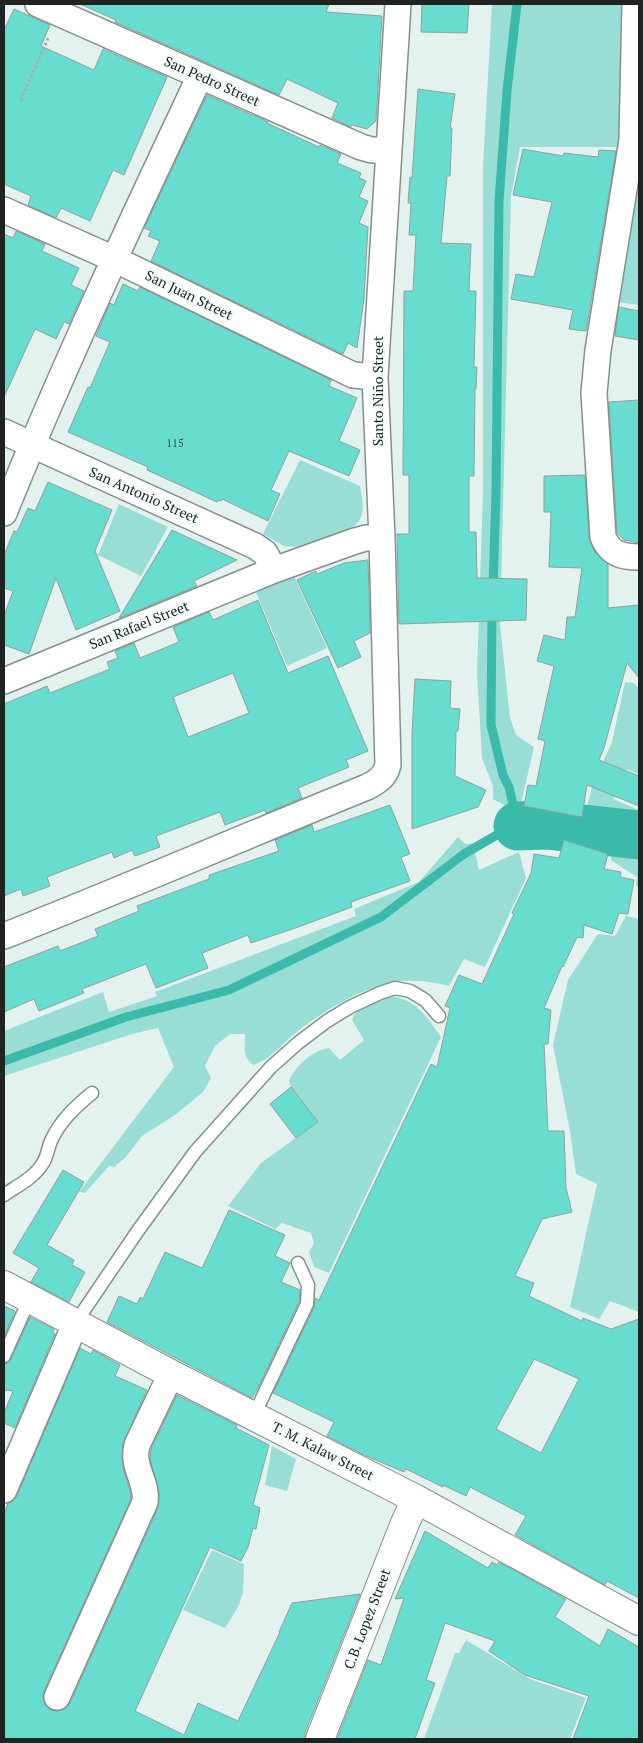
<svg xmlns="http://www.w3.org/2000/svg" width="643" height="1743" viewBox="0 0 643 1743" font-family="'PT Serif',serif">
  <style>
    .green { fill: #98ded4 }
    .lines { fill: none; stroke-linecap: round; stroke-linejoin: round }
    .stream { stroke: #3bb9ab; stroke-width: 9 }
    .river { stroke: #3bb9ab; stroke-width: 49 }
    .building { fill: #66ddce; stroke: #92a09d; fill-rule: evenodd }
    .service-casing { stroke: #83918e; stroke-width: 15 }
    .minor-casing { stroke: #83918e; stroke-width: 28 }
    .tertiary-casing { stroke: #83918e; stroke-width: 30 }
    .path { stroke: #a4b0ae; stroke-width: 3; stroke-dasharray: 2.5 2.5; stroke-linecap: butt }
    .service { stroke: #fff; stroke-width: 12 }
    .minor { stroke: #fff; stroke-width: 25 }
    .tertiary { stroke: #fff; stroke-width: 28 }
    .labels { text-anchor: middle; stroke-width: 5; stroke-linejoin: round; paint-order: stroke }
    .number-label { font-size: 11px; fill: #31524e }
    .street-label { font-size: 14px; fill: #1f2423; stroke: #f3fefc }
  </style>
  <rect width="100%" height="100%" fill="#e3f2ef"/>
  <path class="green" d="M492,4H621L620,147H520L511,196L500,624L510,718L516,735L534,747L519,812L523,820L555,822L584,817L593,784L612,742L625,682L634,683L639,689V774L626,769L613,799L639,810V887L636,886L637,877L611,860L613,843C593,840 571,838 551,840C546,840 541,842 536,842C525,842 522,832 512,832C501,832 481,844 475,853L479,870L519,852L526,878L485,967L464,959L449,986C434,982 419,980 403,981C366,984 321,1012 293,1035C280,1046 269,1060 253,1065C242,1057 245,1046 245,1034H230L215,1046L205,1066L211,1078L203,1092L175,1115L142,1136L125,1158L114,1167L109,1166L85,1193L79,1192L174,1067L158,1028L132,1034L4,1076V1031L103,992L109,1012L157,996L155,992L356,916L354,909L419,882L458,837L465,844L477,843L508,825L510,812L508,807L493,799V786L482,758L477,674L483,491V167Z
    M639,159V305L617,302Z
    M300,460L360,486C361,495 365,508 361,517C355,534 313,542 296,547L284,546L263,534Z
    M119,504L168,527L141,576L98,555Z
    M294,576L327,648L287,666L256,592Z
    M626,916L639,919V1312L610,1301L599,1319L570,1307L597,1184L576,1174L570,1131L553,1045L568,980L598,934L615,936Z
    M389,996C417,999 426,1016 441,1037L329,1273L314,1267L309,1252L314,1243L311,1233L282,1223L275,1229L228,1206L261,1163L318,1122L291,1087L289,1081C296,1065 312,1051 329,1048L340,1060L364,1040L352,1020C357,1006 375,999 389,996Z
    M272,1446L296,1459L287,1491L265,1485Z
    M212,1550L244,1564L243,1592L239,1605L225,1628L183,1610Z
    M466,1640L530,1679L586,1698L570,1739H424L455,1653H459Z"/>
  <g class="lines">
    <path class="stream" d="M493,588L496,493L499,201L507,91L517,4
      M4,1061L126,1017L229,990L381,917L464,854L507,829L518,826L509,787L503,775L491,725L492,609"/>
    <path class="river" d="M518,826L546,825L639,835"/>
  </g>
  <path class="building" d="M80,4H329L326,12L382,16L376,121L367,129L352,125L351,127L332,118L338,103L287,79L279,95L115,22L116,20Z
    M422,4H469L467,33L421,32Z
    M14,9L50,25L41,46L94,70L103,49L167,77L124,175L113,170L90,221L61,208L56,218L28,205L31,196L4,184V30Z
    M418,89L455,94L450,128H452L450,176H447L441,243L471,244L469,291H476L474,367H477L476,389H475L474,476H469V532H476L477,578L527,579L526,620L399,624L397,534H409V475H403L404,291H413L416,235H409L411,203H408L410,177L412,178Z
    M207,95L268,122L267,123L319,147L320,145L341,154L337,163L361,173L359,178L366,181L359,197L368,201L359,223L368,227L364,298L357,348L348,343L343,354L151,261L160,241L148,236L151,231L144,228Z
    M523,149L563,156L564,153L598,157L599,150L616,151L586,331L569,329L573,310L511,299L516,274L534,277L552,202L513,195Z
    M16,231L45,244L42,251L79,268L71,285L84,291L69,324L64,322L56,339L35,329L4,397V234L13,238Z
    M123,284L138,291L140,287L331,380L329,386L357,398L339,441L360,450L349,476L289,451L271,490L280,494L268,521L222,499L221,501L218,500L217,502L147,470L148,467L68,432L88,387L90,388L110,342L96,336L110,303L114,305Z
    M619,307L639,311V340L615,336Z
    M639,400V543L624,540L617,533L609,402Z
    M585,475L589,538L594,551L608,564V608L639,605V678L627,663L604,748L599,760L639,776V806L587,785L582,817L524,806L528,785L536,786L545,741L538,739L554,666L537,661L544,635L565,640L567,617H575L582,568L549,567L551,512H544V476Z
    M48,482L112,510L95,551L120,611L76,630L56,578L29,654L4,645V616L13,591L4,588V555L14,531L17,532L28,508L35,511Z
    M172,530L237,560L194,581L197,586L119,618Z
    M368,560L370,633L354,641L361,657L338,668L297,580L316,571L317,574L344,563Z
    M258,600L288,673L328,656L368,751L346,760L349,767L298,788L302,798L266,813L265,810L225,825L220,812L156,836L160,847L135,856L132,850L114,858L112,852L47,877L50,886L23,896L21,889L4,896V704L47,686L50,693L110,669L107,662L118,658L115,651L134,643L140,658L179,642L173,627L209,612L213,620ZM233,673L249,713L188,737L173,697Z
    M415,679L451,681L450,708L460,709L458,731H456L455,776L486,790L478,807L412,829V733Z
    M390,805L410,854L401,857L410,881L351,902L352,907L301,926L251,943L248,935L202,953L208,968L156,988L146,964L82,989L84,993L39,1011L34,999L4,1012V967L58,946L60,951L98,936L95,929L139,911L137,906L209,879V875L279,851L275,840L312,825L314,832Z
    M564,840L608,854L604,869L621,872L620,877L634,880L628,914L619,913L612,934L584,925L583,938L577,937L563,967L562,966L544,1008L551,1010L548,1044H544L548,1131H564L566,1188L572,1212L542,1219L515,1276L534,1283L529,1296L582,1321L583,1318L611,1329L639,1319V1598L607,1581L605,1585L515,1535L526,1516L470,1487L466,1496L443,1485V1487L406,1469L404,1472L364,1455L327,1436L334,1422L273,1393L314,1308L315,1298L319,1300L431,1064L437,1067L450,1008L445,1006L459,975L482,984L514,914L512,913L531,873L534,854L559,858ZM534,1359L579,1379L541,1453L496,1429Z
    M291,1087L318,1122L296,1138L270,1104Z
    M63,1170L84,1182L47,1245L74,1260L72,1265L85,1272L69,1302L31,1282L39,1268L13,1253Z
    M229,1210L285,1235L275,1256L290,1263L281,1282L300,1290L299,1302L259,1386L252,1398L107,1322L119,1296L137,1304L140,1297L143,1299L165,1252L202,1268Z
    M4,1306L15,1311L4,1337Z
    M30,1317L54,1329L53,1332L55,1334L15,1428L4,1423V1413L13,1391L4,1390V1364L8,1363L11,1359Z
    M80,1348L91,1354L93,1350L120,1365L115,1376L147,1390L123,1443L122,1464L130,1491L131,1499L44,1691L43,1698L45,1705L51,1710L58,1711L65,1709L70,1703L158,1508L159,1492L150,1459L151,1449L177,1395L237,1425L236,1428L269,1445L253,1505L260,1508L256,1529L253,1528L248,1547L241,1561L210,1547L135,1711L184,1735L198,1703L238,1721L280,1632H279L292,1603L360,1594L305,1733V1739H4V1514L8,1503L13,1501L17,1496Z
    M425,1531L488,1568L492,1562L497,1565L499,1562L566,1599L555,1617L600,1646L608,1629L639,1647V1739H573L589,1696L525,1675L489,1651L495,1641L445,1623L426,1680L435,1683L415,1739H337L368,1660L381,1665L404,1598L395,1599Z"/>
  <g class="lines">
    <defs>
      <path id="service" d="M4,1195C17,1186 34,1178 43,1163C47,1157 48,1148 51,1141C60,1121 75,1107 92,1093
        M76,1322L137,1232L195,1152L271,1067L298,1043L327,1021L350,1007L380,993L395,988L410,991L425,1000L439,1016
        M4,1356L30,1298
        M254,1415L307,1304L308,1285L298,1263"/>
      <path id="minor" d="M38,4L361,147L372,150H388
        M635,4L632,140L598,350L594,393L603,537C610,554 622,557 639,557
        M4,210L114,259L353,375L375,377
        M4,432L255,546L265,553L274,570
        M4,513C64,365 132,220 200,76
        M4,681L274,570L355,541L366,538H382
        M4,936C125,888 246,836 367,787C377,782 385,777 388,765L382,538L375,377L398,4
        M4,1490L76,1322
        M57,1697L145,1502C148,1481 131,1468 137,1445L171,1374"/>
      <path id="tertiary" d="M4,1285L171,1374L416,1499L639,1621
        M320,1739L405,1523L416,1499"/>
    </defs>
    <use href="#service" class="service-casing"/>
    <use href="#minor" class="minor-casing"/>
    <use href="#tertiary" class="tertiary-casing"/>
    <path class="path" d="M21,100L49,36"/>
    <use href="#service" class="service"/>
    <use href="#minor" class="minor"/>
    <use href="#tertiary" class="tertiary"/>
  </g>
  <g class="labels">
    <g class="number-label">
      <text x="175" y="447">115</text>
    </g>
    <g class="street-label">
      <text transform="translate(212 81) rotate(24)" y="5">San Pedro Street</text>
      <text transform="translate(189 295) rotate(26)" y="5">San Juan Street</text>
      <text transform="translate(378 391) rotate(-90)" y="5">Santo Niño Street</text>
      <text transform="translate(144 495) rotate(24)" y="5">San Antonio Street</text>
      <text transform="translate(139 625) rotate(-22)" y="5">San Rafael Street</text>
      <text transform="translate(323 1451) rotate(27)" y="5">T. M. Kalaw Street</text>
      <text transform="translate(367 1619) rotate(-69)" y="5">C.B. Lopez Street</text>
    </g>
  </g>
  <rect width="643" height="1743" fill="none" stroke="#1f2423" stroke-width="10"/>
</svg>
